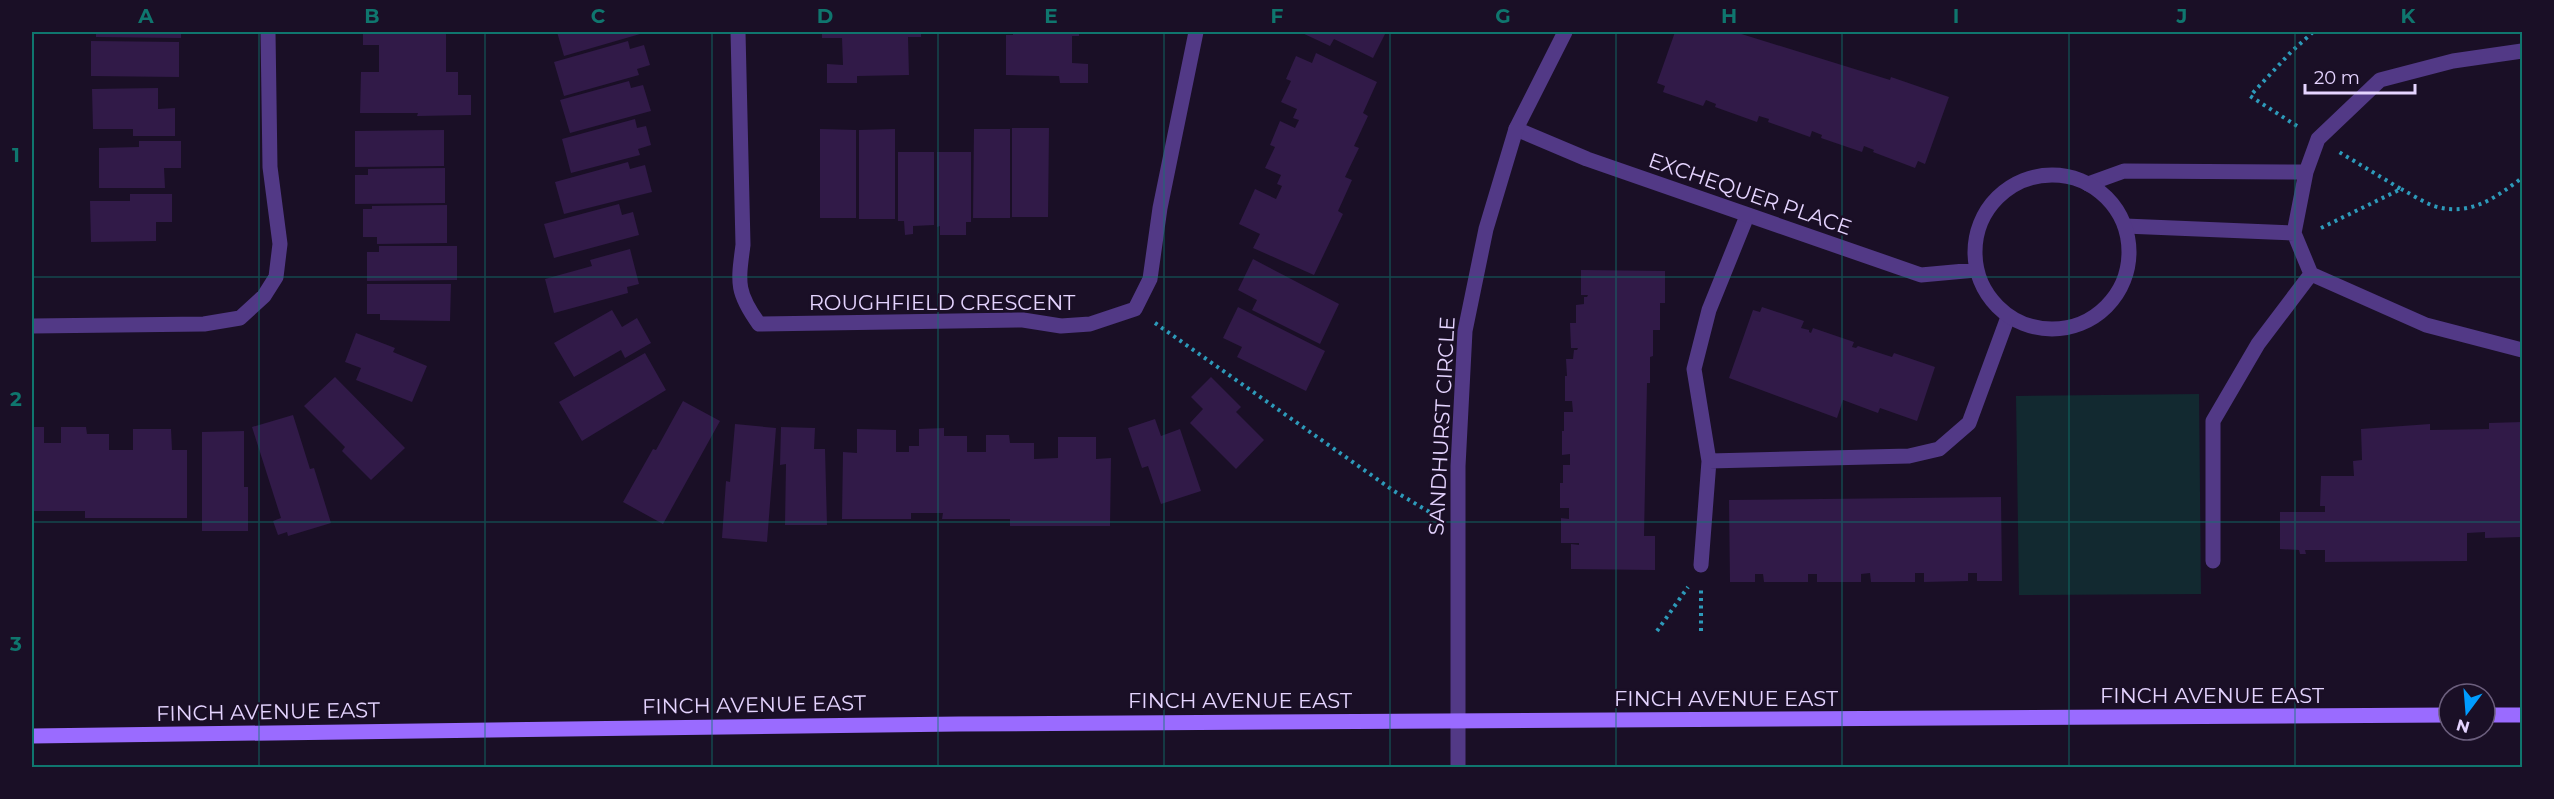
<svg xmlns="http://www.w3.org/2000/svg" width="2554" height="799" viewBox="0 0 2554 799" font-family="Montserrat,sans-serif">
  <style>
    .green { fill: #122930 }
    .building { fill: #311a48 }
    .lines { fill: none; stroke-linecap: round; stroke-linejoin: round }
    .path { stroke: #2d9aba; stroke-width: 4; stroke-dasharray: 3 4.5; stroke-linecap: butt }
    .service { stroke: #523986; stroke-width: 15 }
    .minor { stroke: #523986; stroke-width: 15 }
    .tertiary { stroke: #523986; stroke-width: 15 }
    .secondary { stroke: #9a6bff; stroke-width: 15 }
    .grid { fill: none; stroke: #0f766e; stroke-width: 1.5; stroke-opacity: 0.55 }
    .labels { text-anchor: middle; stroke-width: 4.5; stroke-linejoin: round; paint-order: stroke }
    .street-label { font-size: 21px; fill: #e5d4ff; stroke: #1a0f26 }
    .neatline { fill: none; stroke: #0f766e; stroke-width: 2 }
    .grid-label { font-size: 20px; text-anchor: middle; font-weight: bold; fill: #0f766e }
  </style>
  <rect width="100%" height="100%" fill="#1a0f26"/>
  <path class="green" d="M2199,394L2201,594L2019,595L2016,396Z"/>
  <path class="building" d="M96,32H181V38L96,37Z
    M363,32L446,33V72H458V95H471V115L417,116L418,113H360L361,72H379V45H363Z
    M557,32H647L564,56Z
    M822,32H921V37H908L909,75L857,76V83H827V64L843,65L842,38H822Z
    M1013,32H1079V36H1072V63L1088,64V83H1060L1059,76L1006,75V35H1013Z
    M1300,32H1386L1373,58L1334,39L1330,46Z
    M1675,32H1726L1732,34L1735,32L1890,80L1891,77L1949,97L1925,164L1918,161L1915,168L1873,152L1874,150L1864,146L1862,152L1821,138L1822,135L1812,131L1810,137L1768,122L1769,119L1759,116L1757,122L1715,107L1716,104L1706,100L1703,106L1663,92L1665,86L1657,83Z
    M91,41L179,42V77L91,76Z
    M628,41L630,49L644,45L650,65L637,69L639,75L564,96L554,62Z
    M1316,53L1377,82L1363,113L1368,116L1354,146L1359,148L1345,177L1352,180L1338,211L1343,214L1314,275L1253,248L1260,234L1239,224L1255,189L1276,199L1282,186L1277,184L1281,175L1265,168L1275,147L1270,145L1280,121L1295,128L1299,120L1293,118L1297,109L1281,102L1291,81L1286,79L1296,56L1312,63Z
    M629,81L631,88L643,85L651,111L570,133L560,100Z
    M158,88V109L175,108V136H133V129H93L92,89Z
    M635,119L637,128L646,126L651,145L638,149L640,155L571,173L562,139Z
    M1012,128H1049L1048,217H1012Z
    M820,129L856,130V218H820Z
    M895,129V219H859V130Z
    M974,129H1010V218H973Z
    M444,130V166L355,167V131Z
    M139,141H181V168H164L165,188H99V148L139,147Z
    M32,142H34V230H32Z
    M898,152H934V225L913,226V234L905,235L904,221H898Z
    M937,152H971V222H966V235H940V226L937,227Z
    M628,162L630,169L645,165L652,192L564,214L555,182Z
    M445,168V203L355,204V175H368V169Z
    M130,194H172V222H156V241L91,242L90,201H130Z
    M619,204L622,215L633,212L639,235L554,258L544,224Z
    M447,205V243L377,244V237H363V209H372V206Z
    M379,246H457V280L367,281V252H379Z
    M630,249L639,284L627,287L628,293L554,313L545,279L592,266L590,260Z
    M1253,259L1339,304L1320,344L1252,310L1257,300L1238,290Z
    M1581,270L1665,271V303H1660V330H1653V356L1650,357V383H1647L1644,536H1655V570L1571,569V544L1579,545V543H1561V518L1569,519V508H1560V483H1563V465H1570V454L1562,455V431H1564V412H1573L1572,401H1565V376H1567L1566,359H1573L1574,350H1577L1578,348H1571L1570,323H1576V305L1584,304V297H1587L1588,295H1581Z
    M367,284H451L450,321L380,320V314H367Z
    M1238,307L1325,351L1306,391L1237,357L1242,347L1223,338Z
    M1762,307L1804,321L1801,328L1809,330V332L1811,333L1813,328L1854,342L1852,347L1856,348L1858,346L1892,357L1894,353L1935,367L1917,421L1880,408L1878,413L1843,400L1837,418L1729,378L1753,310L1760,312Z
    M612,310L622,327L637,318L651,343L625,358L621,350L574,377L554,343Z
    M356,333L395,348L393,352L427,366L412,402L356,380L361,368L345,362Z
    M645,353L666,390L582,441L559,402Z
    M335,377L405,448L371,480L342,451L345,447L304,406Z
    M1211,377L1241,407L1236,412L1264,440L1236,469L1190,423L1203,409L1191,397Z
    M683,401L720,421L663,524L623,502L653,449L656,450Z
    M293,415L310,469L314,468L331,523L288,536L287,532L278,535L273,521L281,518L252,427Z
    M1155,419L1161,436L1180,429L1201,491L1161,504L1148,466L1142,468L1128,428Z
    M2522,422V537L2485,538V532L2467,533V561L2325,562V550H2305L2306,554H2300L2299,550L2280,549V512H2325V506H2320L2321,476H2354L2353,461L2362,460L2361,429L2430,424V430L2489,429V423Z
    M735,424L776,428L767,542L722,538L726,481L730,482Z
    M32,427H44V443H61V427H86L87,434H109V450H133V429H171L172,450H187V518H85V511H32Z
    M781,427L815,428L814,449H825L827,525H785L786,464L780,465Z
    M944,428V436H967V452H986V435H1009L1010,443H1034V459L1058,458V437H1096V459L1111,458L1110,526H1010V519H942L943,513H911V519H842L843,452L857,453V429L896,430V452H909V446H919V429Z
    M244,431V487H248V531H202V432Z
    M2001,497L2002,581H1977V573H1968V581L1924,582V573H1915V582H1871L1870,573L1861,574V582H1817V574H1808V582H1764L1763,574H1755V582H1730L1729,500Z"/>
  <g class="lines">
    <path class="path" d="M2297,126L2250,96L2291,52L2313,32
      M2401,189C2411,194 2423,202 2434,206C2470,217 2495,198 2522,178
      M2321,228L2401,189L2339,152
      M1155,323L1394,491L1433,514
      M1657,631L1688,587
      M1701,631V589"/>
    <path class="service" d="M2088,184L2124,171L2306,172
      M2125,226L2294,233
      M2311,274L2426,325L2522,350
      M1709,461L1909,456L1939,449L1969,423L2008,317
      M2213,561V421L2258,344L2311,274L2294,233L2306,172L2318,139L2380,80L2453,61L2522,51
      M1701,565L1709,461L1694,369L1709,310L1747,216"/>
    <path class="minor" d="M738,32L743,245C738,283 736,292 759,324L1023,320L1061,326L1090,324L1135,309L1150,279L1160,208L1196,32
      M1516,129L1587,159L1921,275L1976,270
      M1975 252a77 77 0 1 1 154 0a77 77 0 1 1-154 0Z
      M32,326L204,324L240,318L264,296L276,277L280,244L270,167L268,32"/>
    <path class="tertiary" d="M1458,768V466L1465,331L1486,229L1516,129L1565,32"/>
    <path class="secondary" d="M2485,715H2522
      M32,736L959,724L2449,715"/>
  </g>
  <path class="grid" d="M259,32V768M485,32V768M712,32V768M938,32V768M1164,32V768M1390,32V768M1616,32V768M1842,32V768M2069,32V768M2295,32V768M32,277H2522M32,522H2522"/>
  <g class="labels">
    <g class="street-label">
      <text transform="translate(1750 194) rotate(19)" y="7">EXCHEQUER PLACE</text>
      <text x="942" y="310">ROUGHFIELD CRESCENT</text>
      <text transform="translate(1442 426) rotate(-87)" y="7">SANDHURST CIRCLE</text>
      <text x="2212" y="703">FINCH AVENUE EAST</text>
      <text x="1726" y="706">FINCH AVENUE EAST</text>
      <text x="1240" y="708">FINCH AVENUE EAST</text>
      <text transform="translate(754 705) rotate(-1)" y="7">FINCH AVENUE EAST</text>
      <text transform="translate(268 712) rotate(-1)" y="7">FINCH AVENUE EAST</text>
    </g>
  </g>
  <rect width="2554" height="799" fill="none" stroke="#1a0f26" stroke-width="66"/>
  <g transform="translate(2467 712) rotate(196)"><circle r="28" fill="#1a0f26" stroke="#6b5e7d" stroke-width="1.5"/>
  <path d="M0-4.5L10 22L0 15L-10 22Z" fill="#009cff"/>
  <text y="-9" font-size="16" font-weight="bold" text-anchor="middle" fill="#e5d4ff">N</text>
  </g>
  <path d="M2305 84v9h110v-9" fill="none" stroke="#e5d4ff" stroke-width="3"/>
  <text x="2314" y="84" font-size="18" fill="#e5d4ff" stroke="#1a0f26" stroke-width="4.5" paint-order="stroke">20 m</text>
  <rect x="33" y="33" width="2488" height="733" class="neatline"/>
  <g class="grid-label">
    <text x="146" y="23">A</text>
    <text x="372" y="23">B</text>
    <text x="598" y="23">C</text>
    <text x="825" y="23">D</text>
    <text x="1051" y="23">E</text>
    <text x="1277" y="23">F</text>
    <text x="1503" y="23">G</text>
    <text x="1729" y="23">H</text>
    <text x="1956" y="23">I</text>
    <text x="2182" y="23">J</text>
    <text x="2408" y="23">K</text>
    <text x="16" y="162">1</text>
    <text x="16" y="406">2</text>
    <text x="16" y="651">3</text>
  </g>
</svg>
